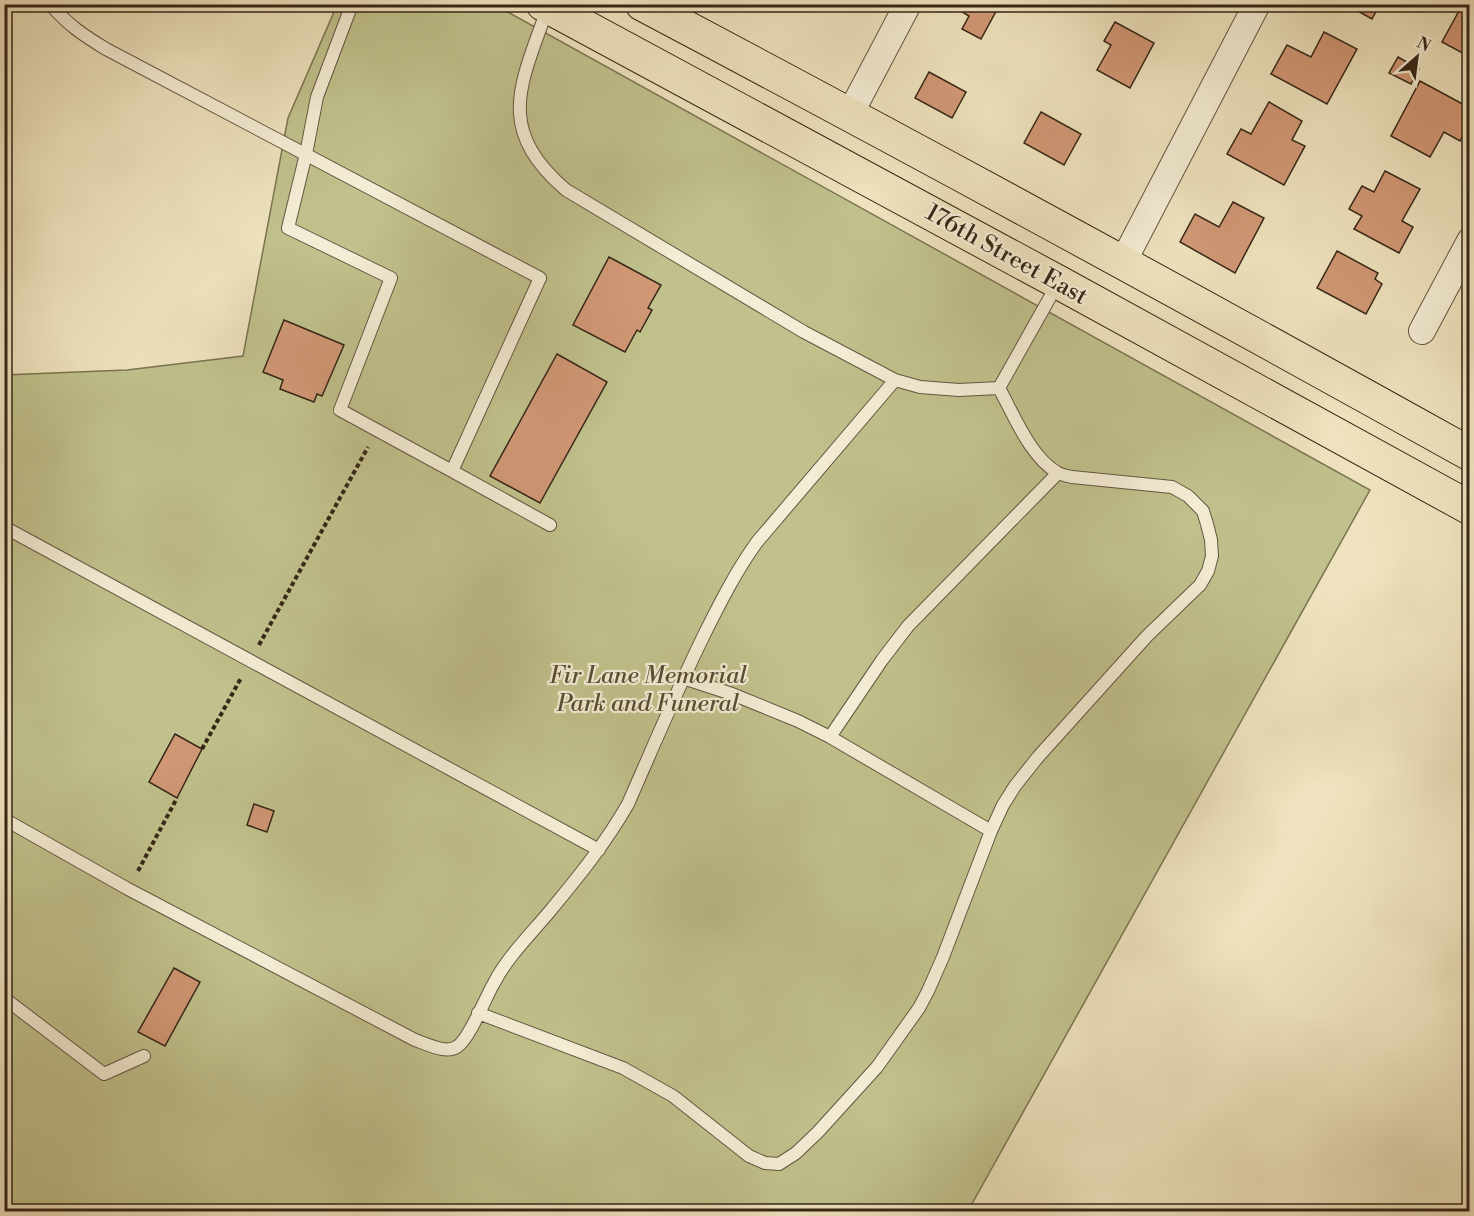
<svg xmlns="http://www.w3.org/2000/svg" width="1474" height="1216" viewBox="0 0 1474 1216" font-family="'Libre Bodoni',serif">
  <style>
    .green { fill: #c0c18c; stroke: #7b7452; stroke-width: 1.5 }
    .building { fill: #d19875; stroke: #362617; stroke-width: 1.5 }
    .lines { fill: none; stroke-linecap: round; stroke-linejoin: round }
    .lane-casing { stroke: #645541; stroke-width: 14 }
    .street-casing { stroke: #645541; stroke-width: 28 }
    .primary-casing { stroke: #362617; stroke-width: 35 }
    .path { stroke: #362617; stroke-width: 4; stroke-dasharray: 4.5 3; stroke-linecap: butt }
    .lane { stroke: #f4edd5; stroke-width: 12 }
    .street { stroke: #f4edd5; stroke-width: 26 }
    .primary { stroke: #eee3be; stroke-width: 33 }
    .labels { text-anchor: middle; stroke-width: 4.5; stroke-linejoin: round; paint-order: stroke }
    .street-label { font-size: 24px; fill: #362617; stroke: #f4edd5 }
    .park-label { font-size: 24px; font-style: italic; fill: #584d34; stroke: #f4edd5 }
  </style>
  <rect width="100%" height="100%" fill="#eee3be"/>
  <filter id="stains"><feTurbulence type="fractalNoise" baseFrequency=".00333" numOctaves="4"/><feColorMatrix values="0 0 0 0 .2 0 0 0 0 .09 0 0 0 0 .02 0 0 0 .5 -.17"/></filter>
  <radialGradient id="worn" r=".72"><stop offset=".6" stop-color="#630" stop-opacity="0"/><stop offset="1" stop-color="#630" stop-opacity=".3"/></radialGradient>
  <path class="green" d="M337,5H495L1370,490L968,1211H5L4,375L127,370L243,356L288,118Z"/>
  <path class="building" d="M806,4H821L818,11Z
    M959,4H1000L981,39L962,29L969,16L957,9Z
    M1345,4H1380L1372,19Z
    M1467,4H1470V57L1442,42L1460,9L1463,11Z
    M1115,22L1154,43L1130,88L1097,70L1111,45L1104,41Z
    M1324,32L1357,49L1327,104L1271,74L1287,45L1311,57Z
    M1398,57L1419,69L1411,84L1389,73Z
    M929,72L966,92L952,118L915,98Z
    M1420,81L1470,108V123L1460,141L1444,132L1430,157L1391,136Z
    M1269,102L1302,121L1292,140L1305,146L1284,185L1227,154L1241,129L1251,134Z
    M1041,112L1081,134L1064,165L1024,143Z
    M1385,171L1420,189L1402,221L1413,227L1399,253L1354,229L1362,216L1349,209L1362,186L1374,192Z
    M1233,202L1264,218L1235,273L1180,242L1195,214L1219,227Z
    M1337,251L1378,273L1375,279L1382,284L1366,314L1317,288Z
    M609,257L661,285L648,308L652,310L640,332L637,330L625,352L573,325Z
    M284,320L344,345L322,396L317,394L314,402L280,389L283,380L263,372Z
    M557,354L607,382L540,503L490,476Z
    M175,734L202,749L177,798L149,782Z
    M254,804L274,811L267,832L247,825Z
    M174,968L200,982L165,1046L138,1032Z"/>
  <g class="lines">
    <defs>
      <path id="lane" d="M50,4C68,25 83,35 106,49L540,278L452,471L550,525
        M352,4L317,97L306,154L288,228L391,278L340,410L452,471
        M548,7C521,84 494,128 566,190L804,332L895,380L920,387L959,390L999,388
        M4,527L599,850
        M683,678L732,694L798,721L830,737L991,831
        M830,737L882,660L908,626L1058,473
        M4,819L128,889L415,1040C427,1044 447,1055 458,1046C471,1036 485,998 494,983C508,956 531,934 550,911C579,876 605,844 628,804C653,747 677,690 704,635C720,603 736,571 757,542L895,380
        M4,998L104,1074L144,1056
        M478,1013L623,1068L673,1096L749,1156L765,1163L779,1164L796,1153L818,1132L877,1067L919,1008L928,991L943,957L991,831L1003,805L1015,786L1038,757L1147,636L1200,585L1208,571L1212,556L1211,540L1207,524L1203,511L1188,496L1172,487L1072,477C1067,476 1062,475 1058,473C1030,457 1014,415 999,388L1058,283"/>
      <path id="street" d="M850,114L908,4
        M1123,262L1257,4
        M1422,331L1470,241"/>
      <path id="primary" d="M543,4L1058,282L1470,508
        M642,4C920,151 1195,301 1470,454"/>
    </defs>
    <use href="#lane" class="lane-casing"/>
    <use href="#street" class="street-casing"/>
    <use href="#primary" class="primary-casing"/>
    <path class="path" d="M259,645L368,447
      M202,749L241,678
      M138,871L177,798"/>
    <use href="#lane" class="lane"/>
    <use href="#street" class="street"/>
    <use href="#primary" class="primary"/>
  </g>
  <g class="labels">
    <g class="street-label">
      <text transform="translate(1007 254) rotate(29)" y="8">176th Street East</text>
    </g>
    <g class="park-label">
      <text x="648" y="683">Fir Lane Memorial<tspan x="648" dy="28">Park and Funeral</tspan></text>
    </g>
  </g>
  <rect width="1474" height="1216" fill="none" stroke="#eee3be" stroke-width="24"/>
  <rect x="6" y="6" width="1462" height="1204" fill="none" stroke="#362617" stroke-width="3"/>
  <rect x="12" y="12" width="1450" height="1192" fill="none" stroke="#362617" stroke-width="1.5"/>
  <g transform="translate(1417 57) rotate(28)" stroke="#f4edd5" stroke-width="4.5" paint-order="stroke">
  <path d="M0-4.5L10 22L0 15L-10 22Z" fill="#362617"/>
  <text y="-9" font-size="16" font-weight="bold" text-anchor="middle" fill="#362617">N</text>
  </g>
  <rect width="100%" height="100%" filter="url(#stains)"/>
  <rect width="100%" height="100%" fill="url(#worn)"/>
</svg>
